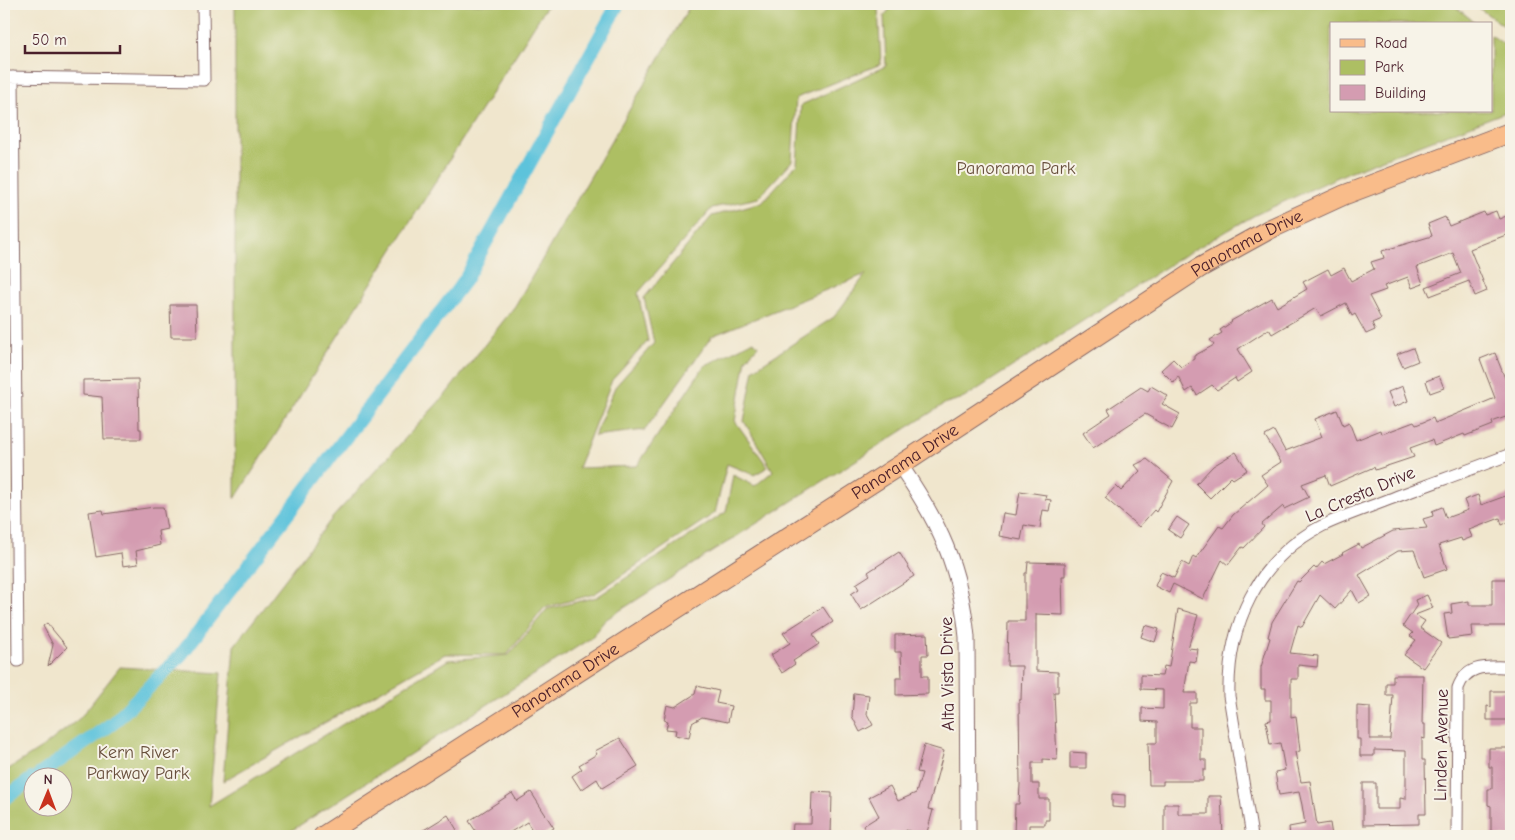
<svg xmlns="http://www.w3.org/2000/svg" width="1515" height="840" viewBox="0 0 1515 840" font-family="'Comic Neue',sans-serif">
  <style>
    .green { fill: #adbf63; stroke: #7c6f47; fill-rule: evenodd }
    .lines { fill: none; stroke-linecap: round; stroke-linejoin: round }
    .canal { stroke: #5dc3db; stroke-width: 14 }
    .building { fill: #d49cb1 }
    .minor-casing { stroke: #846564; stroke-width: 13 }
    .tertiary-casing { stroke: #846564; stroke-width: 17 }
    .primary-casing { stroke: #846564; stroke-width: 21 }
    .minor { stroke: #fff; stroke-width: 11 }
    .tertiary { stroke: #fff; stroke-width: 15 }
    .primary { stroke: #f9bc8a; stroke-width: 19 }
    .labels { text-anchor: middle; stroke-width: 4; stroke-linejoin: round; paint-order: stroke }
    .park-label { font-size: 18px; fill: #684f3c; stroke: #f7f3e8 }
    .street-label { font-size: 18px; fill: #4a1f2b; stroke: #f7f3e8 }
  </style>
  <rect width="100%" height="100%" fill="#f7f3e8"/>
  <filter id="ink" filterUnits="userSpaceOnUse"><feTurbulence type="fractalNoise" baseFrequency=".02" numOctaves="2"/><feDisplacementMap in="SourceGraphic" scale="10" xChannelSelector="R" yChannelSelector="G"/><feConvolveMatrix kernelMatrix="1 2 1 2 8 2 1 2 1" color-interpolation-filters="sRGB"/></filter>
  <filter id="wash" filterUnits="userSpaceOnUse"><feTurbulence type="fractalNoise" baseFrequency=".0096" numOctaves="4" result="noise"/><feDisplacementMap in="SourceGraphic" scale="20" xChannelSelector="R" yChannelSelector="G"/><feGaussianBlur stdDeviation="1.12" result="paint"/><feColorMatrix in="noise" values="0 0 0 0 0 0 0 0 0 0 0 0 0 0 0 0 0 1.4 0 .05"/><feComposite in="paint" operator="in"/></filter>
  <g filter="url(#wash)">
    <rect width="100%" height="100%" fill="#f0e6cd"/>
    <path class="green" d="M235,4H548L235,499Z
      M691,4H881L878,8L881,64L796,98L792,161L758,198L712,208L638,293L648,341L612,380L578,468L637,466L704,366L754,341L758,346L746,359L735,421L768,467L754,475L727,464L715,513L594,594L544,608L507,655L445,654L223,781L234,646L333,517L447,393L515,306Z
      M894,4H1452L1477,24H1331V111H1491V35L1505,45L1511,42V110L1349,172L1255,215L1183,256L964,398L946,403L605,620L591,638L283,836H4V772L43,747L80,718L120,667L221,673L209,806L448,660L509,655L547,609L597,597L726,512L733,475L755,486L773,471L744,421L754,369L834,317L866,274L712,336L645,430L594,436L615,387L654,343L644,298L712,216L762,202L797,164L801,105L886,66L884,16ZM32,778H62V808H32Z
      M1473,4H1511V27L1507,28Z"/>
    <g class="lines">
      <path class="canal" d="M35,778L113,723L180,656L465,280L618,4
        M4,799L32,779"/>
    </g>
    <g id="blocks">
      <path class="building" d="M1496,211L1499,219L1511,214V233L1470,249L1487,291L1475,296L1469,281L1430,296L1426,287L1461,273L1453,253L1417,267L1423,284L1412,288L1408,277L1384,286L1386,290L1369,296L1381,319L1372,323L1375,330L1366,334L1355,314L1352,316L1346,303L1321,316L1316,308L1272,334L1269,329L1238,349L1252,372L1237,382L1235,378L1217,390L1212,385L1197,395L1192,388L1186,392L1178,376L1174,383L1161,370L1173,359L1181,367L1194,359V356L1214,345L1210,340L1222,333L1220,330L1232,322L1231,321L1272,298L1277,307L1307,289L1303,282L1328,269L1331,275L1344,268L1351,281L1374,269L1371,262L1384,258L1382,251L1432,236L1428,224L1445,217L1449,226L1484,212L1485,215Z
        M170,305H196L197,337H171Z
        M1413,348L1418,361L1403,367L1397,354Z
        M1495,353L1506,381L1511,379V415L1492,422L1493,425L1465,436L1464,434L1434,446L1432,440L1410,448L1414,457L1375,470L1374,467L1330,486L1326,475L1302,484L1309,497L1284,509L1283,506L1262,524L1264,527L1244,548L1242,547L1228,565L1222,560L1203,599L1173,584L1169,593L1155,586L1161,572L1174,578L1182,562L1189,566L1193,556L1196,558L1219,526L1223,528L1233,515L1268,485L1261,475L1281,462L1265,436L1274,431L1285,451L1322,437L1315,419L1337,410L1343,425L1349,422L1356,440L1381,430L1382,434L1414,422L1416,425L1433,418L1435,423L1495,398L1480,359Z
        M1439,376L1444,388L1430,393L1426,381Z
        M138,379L139,429H141V439H104L102,397L83,395V380Z
        M1151,386L1168,396L1162,404L1180,414L1172,429L1145,414L1093,448L1083,433L1111,414L1108,409L1141,387L1148,391Z
        M1403,386L1408,401L1394,407L1388,392Z
        M1236,452L1247,470L1233,479L1231,477L1210,498L1196,484L1213,466Z
        M1147,459L1173,481L1156,512L1154,510L1139,527L1105,498L1116,486L1121,491L1140,471L1135,465Z
        M1020,491L1046,495L1045,499L1051,500L1049,511L1043,510L1040,528L1024,525L1021,540L999,536L1003,513L1016,515Z
        M1511,494V521L1502,525L1500,518L1469,530L1472,537L1462,541L1461,538L1439,545L1447,569L1424,577L1414,550L1398,551L1359,575L1371,596L1359,603L1352,590L1335,609L1320,595L1302,627L1298,625L1290,653L1318,656L1317,667L1298,665V679H1291V717L1296,716L1300,751L1295,752L1301,782L1310,781L1317,825L1330,823L1332,836H1290L1289,827L1305,824L1302,805L1299,792L1279,795L1275,772L1285,770L1280,743L1270,745L1266,721L1271,720V700H1265V689H1261V667L1270,638L1268,637L1272,622L1297,581L1299,582L1314,567L1316,569L1322,562L1324,564L1343,554L1342,553L1359,544L1361,548L1393,531L1427,528L1423,519L1433,516L1432,511L1442,507L1446,518L1468,510L1464,500L1478,495L1481,505Z
        M154,507H163L167,529L158,531L160,545L136,551L138,564L123,566L121,553L96,557L89,512L103,510L104,514Z
        M1177,517L1189,525L1180,538L1168,530Z
        M899,552L914,576L861,610L851,594L859,589L856,584L870,575L868,572Z
        M1028,562L1065,563V576H1062L1063,615L1036,614V671L1058,672V692H1054L1057,760L1043,759V763H1032V784H1039V799H1049V820H1045V825H1029V836H1014L1015,804H1019L1020,784L1019,700H1021L1022,666H1007L1008,621H1025V573H1027Z
        M1492,579H1511V626H1472L1473,636L1448,639L1444,614L1452,613L1451,604L1469,601V605H1492Z
        M1427,595L1433,608L1415,615L1425,621L1420,628L1441,643L1423,668L1404,655L1416,640L1410,636L1413,633L1403,626L1417,605L1415,600Z
        M823,607L833,622L813,635L819,644L793,661L795,664L782,673L771,655L790,643L783,633Z
        M1178,609L1198,615L1188,648L1198,649L1196,662L1189,661L1184,693H1197V703H1190V727H1201V760H1206V770H1203V781H1163V785H1149L1148,743H1157V722L1142,721V708L1163,709V690L1141,689V675L1162,676L1164,666L1169,667Z
        M47,623L67,647L48,666L53,645L43,626Z
        M1145,625L1159,629L1155,642L1141,637Z
        M927,634L928,655H922V676H928V694L896,695V678H902L901,652H895V635Z
        M1393,675H1423L1422,724H1425V739L1422,738V760H1425L1426,814H1419V824L1363,825V783H1376V809H1400V798L1406,799V751L1374,750V756H1360V739H1357V706L1370,707V739H1390L1393,695H1386V683H1393Z
        M697,686L719,691L716,703L731,706L728,722L702,717L692,723L689,738L675,735L676,730L666,729L668,721L664,720L667,705L675,707L695,694Z
        M1491,691H1511L1509,720H1487V706L1491,707Z
        M854,693L869,695L867,714L873,725L860,732L852,716Z
        M620,738L638,766L602,788L597,779L581,790L572,776L582,769L579,765L597,754L595,751Z
        M924,745L944,751L928,809L933,810L926,836L906,830L905,835L892,832L883,836H869L863,826L879,816L869,797L890,786L898,801L916,793L922,773L917,772Z
        M1489,748H1511V836H1491V806L1488,805V789H1492V767H1489Z
        M1070,752L1086,753V768H1070Z
        M531,792L554,828L541,836H536L527,822L504,836H479L469,821L512,793L517,801Z
        M812,792L832,793L831,836H792L793,824H811Z
        M1112,794L1125,795V808L1112,807Z
        M1208,796H1221L1223,836H1164V804H1178V814H1208Z
        M448,815L457,830L448,836H414Z"/>
    </g>
  </g>
  <g filter="url(#ink)">
    <use href="#blocks" fill-opacity="0" stroke="#846564" stroke-width="1"/>
    <g class="lines">
      <defs>
        <path id="minor" d="M4,77L204,80L203,4
          M13,77L18,661
          M1252,836L1229,696C1227,626 1257,559 1322,526C1345,515 1370,507 1393,498C1433,483 1472,469 1511,454
          M1457,836L1458,688C1467,663 1489,667 1511,667"/>
        <path id="tertiary" d="M900,465C940,524 960,566 967,637L968,836"/>
        <g id="primary">
          <path id="s1" d="M323,836L900,465L1201,267L1270,229L1344,195L1511,132"/>
        </g>
      </defs>
      <use href="#minor" class="minor-casing"/>
      <use href="#tertiary" class="tertiary-casing"/>
      <use href="#primary" class="primary-casing"/>
      <use href="#minor" class="minor"/>
      <use href="#tertiary" class="tertiary"/>
      <use href="#primary" class="primary"/>
    </g>
  </g>
  <g class="labels">
    <g class="park-label">
      <text x="1016" y="174">Panorama Park</text>
      <text x="138" y="758">Kern River<tspan x="138" dy="21">Parkway Park</tspan></text>
    </g>
    <g class="street-label">
      <text dy="6" stroke="none"><textPath href="#s1" startOffset="1098">Panorama Drive</textPath></text>
      <text dy="6" stroke="none"><textPath href="#s1" startOffset="692">Panorama Drive</textPath></text>
      <text transform="translate(1360 494) rotate(-23)" y="6">La Cresta Drive</text>
      <text transform="translate(947 674) rotate(-91)" y="6">Alta Vista Drive</text>
      <text dy="6" stroke="none"><textPath href="#s1" startOffset="288">Panorama Drive</textPath></text>
      <text transform="translate(1441 745) rotate(-89)" y="6">Linden Avenue</text>
    </g>
  </g>
  <rect width="1515" height="840" fill="none" stroke="#f7f3e8" stroke-width="20"/>
  <rect x="1330" y="22" width="162" height="90" fill="#f7f3e8" stroke="#b29e9c"/>
  <rect x="1340" y="39" width="25" height="8" fill="#f9bc8a" stroke="#b29e9c"/>
  <text x="1375" y="48" font-size="15" fill="#4a1f2b">Road</text>
  <rect x="1340" y="60" width="25" height="15" fill="#adbf63" stroke="#b29e9c"/>
  <text x="1375" y="72" font-size="15" fill="#4a1f2b">Park</text>
  <rect x="1340" y="85" width="25" height="15" fill="#d49cb1" stroke="#b29e9c"/>
  <text x="1375" y="98" font-size="15" fill="#4a1f2b">Building</text>
  <g transform="translate(48 792) rotate(1)"><circle r="24" fill="#f7f3e8" stroke="#b29e9c"/>
  <path d="M0-4L9 19L0 12L-9 19Z" fill="#c8321e"/>
  <text y="-8" font-size="14" font-weight="bold" text-anchor="middle" fill="#4a1f2b">N</text>
  </g>
  <path d="M25 45v8h95v-8" fill="none" stroke="#4a1f2b" stroke-width="2.5"/>
  <text x="32" y="45" font-size="15" fill="#4a1f2b" stroke="#f7f3e8" stroke-width="4" paint-order="stroke">50 m</text>
</svg>
